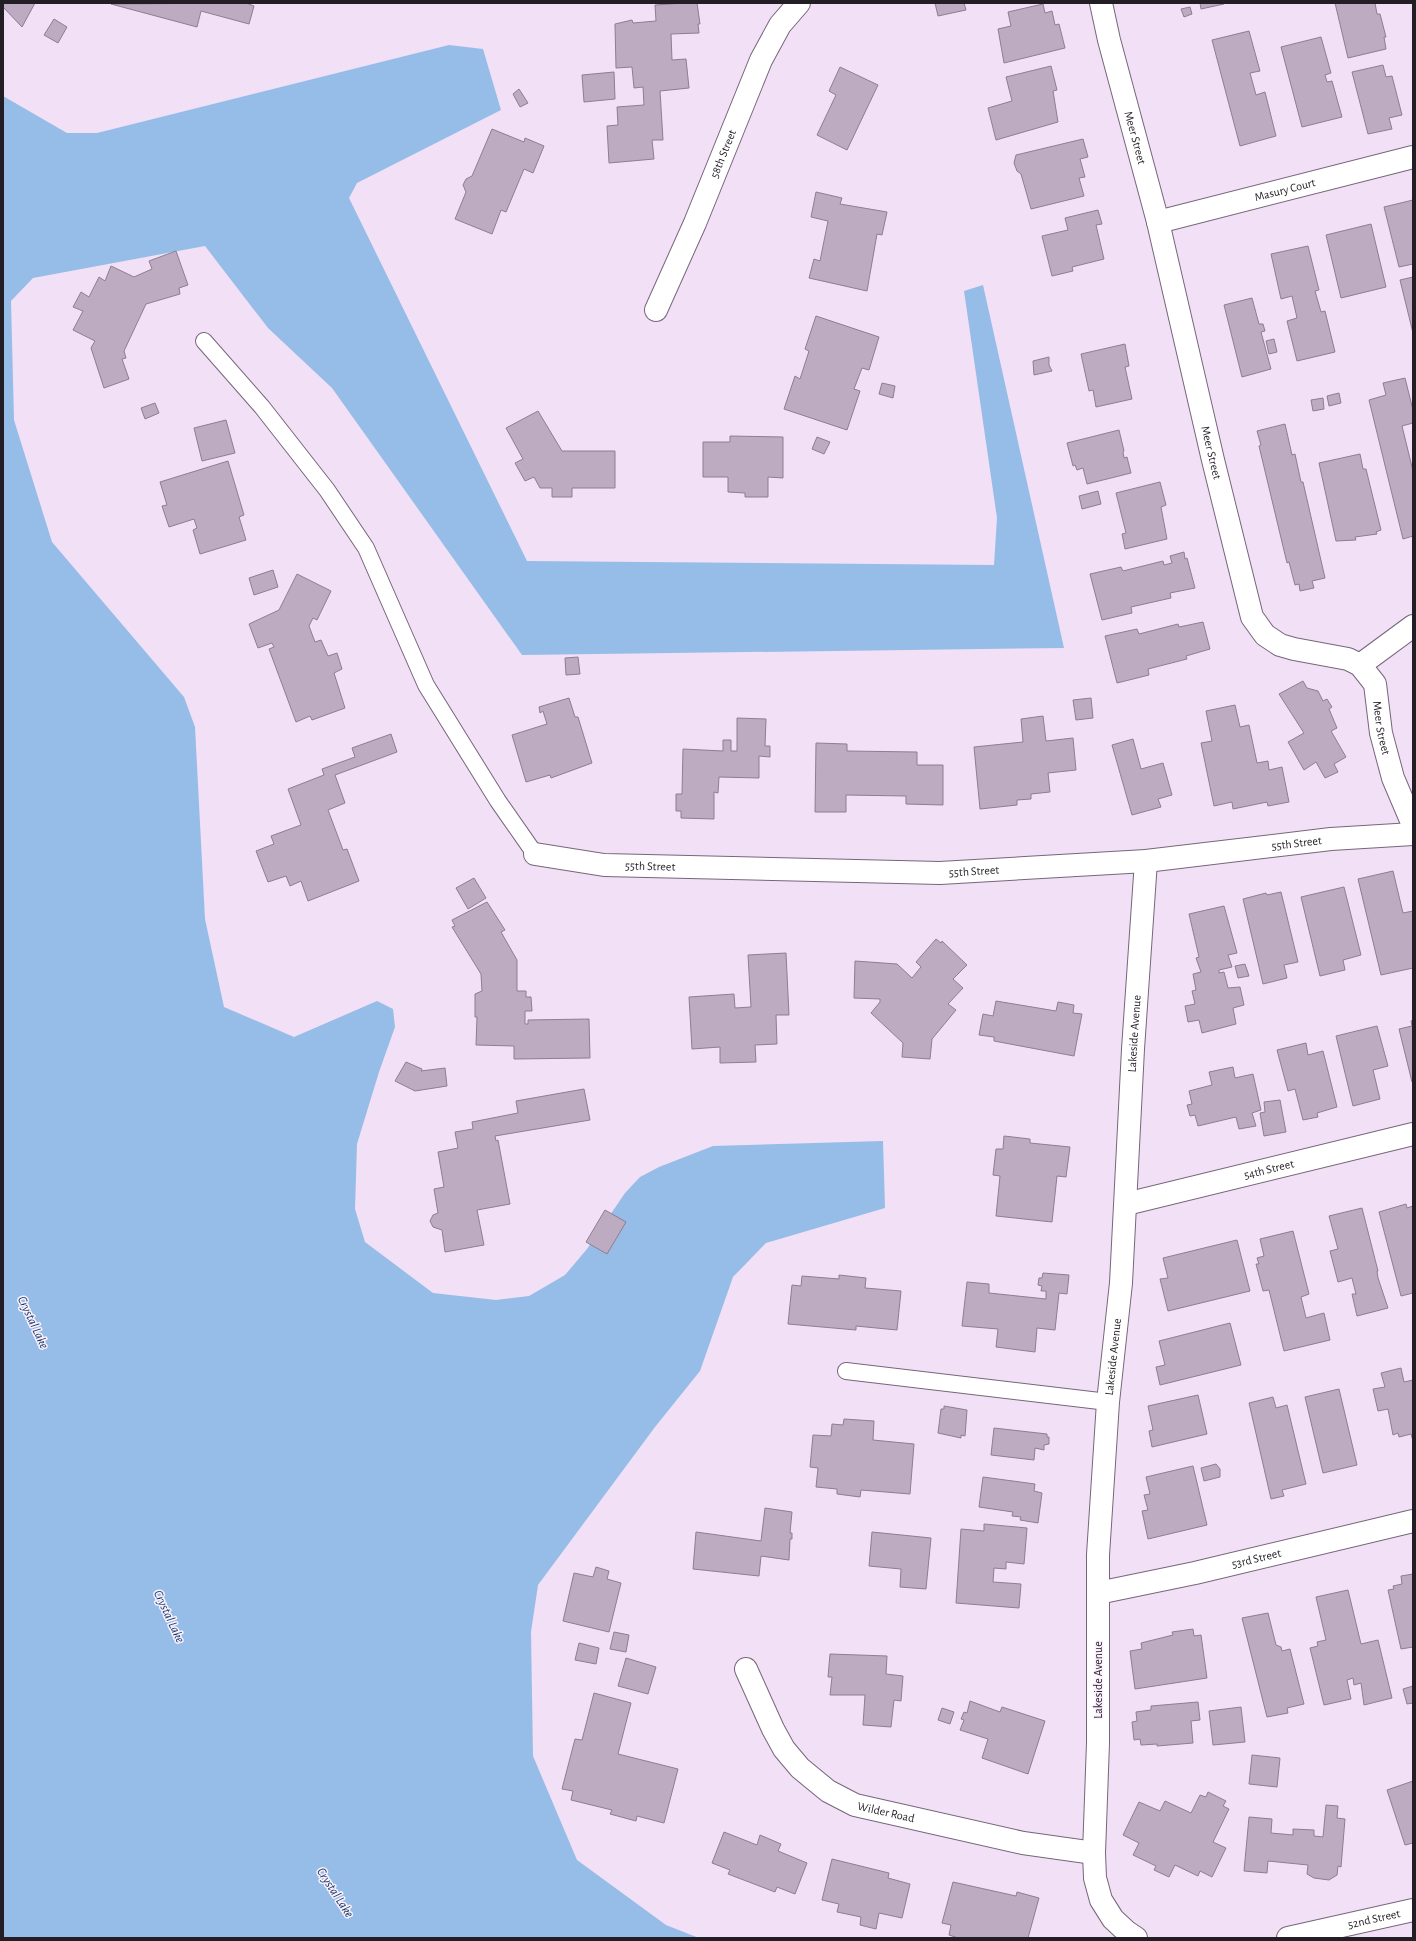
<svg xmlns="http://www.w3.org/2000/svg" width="1416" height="1941" viewBox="0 0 1416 1941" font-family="'Alegreya Sans',sans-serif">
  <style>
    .water { fill: #96bde8 }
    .building { fill: #bdabc1; stroke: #8e7e92 }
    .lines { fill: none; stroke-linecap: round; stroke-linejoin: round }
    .service-casing { stroke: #76667a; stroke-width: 18 }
    .minor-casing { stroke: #76667a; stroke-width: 24 }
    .service { stroke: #fff; stroke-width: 16 }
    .minor { stroke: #fff; stroke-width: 22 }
    .labels { text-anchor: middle; stroke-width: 3; stroke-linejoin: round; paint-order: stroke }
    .street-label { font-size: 12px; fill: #231d25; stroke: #fbf0fe }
    .water-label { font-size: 13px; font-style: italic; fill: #0f375f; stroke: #fbf0fe }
  </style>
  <rect width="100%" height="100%" fill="#f2e0f6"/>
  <path class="water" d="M449,45L483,49L501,110L357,183L349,198L527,561L994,565L997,518L964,291L983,285L1064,648L522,655L332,388L268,328L205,246L33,278L11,301L14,420L52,542L184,697L195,727L205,919L224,1007L294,1037L377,1001L393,1009L395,1027L379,1072L357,1144L355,1209L365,1242L433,1293L496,1300L529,1296L565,1275L587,1249L625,1193L640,1177L659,1167L713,1146L883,1141L885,1208L766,1243L733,1277L700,1371L655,1427L538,1585L531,1632L533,1756L577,1860L666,1925L699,1938H3V96L67,133H97Z"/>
  <path class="building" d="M3,3H35L22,27L3,7Z
    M246,3L254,6L249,24L201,11L197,27L111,4Z
    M684,3H697L700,24H698L699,33L671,34L672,60L686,59L689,88L660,91L663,140H652L654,159L609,163L607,126L618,125L617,107L644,105L643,87L634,88L632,67L616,68L615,24L632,20L633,23L656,21L655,5Z
    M935,3H964L966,10L938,16Z
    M1200,3H1224V4L1201,9Z
    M1335,3H1375L1377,14H1380L1386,37H1384L1386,49L1348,58Z
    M1043,4L1045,13L1052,11L1055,25L1059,24L1065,48L1004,63L998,29L1011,26L1008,12Z
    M1190,7L1192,14L1184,17L1181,9Z
    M54,19L67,27L58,43L44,35Z
    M1249,31L1260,71L1250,73L1256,95L1265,92L1276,136L1240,146L1212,40Z
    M1321,37L1331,73L1325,75L1327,82L1332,81L1342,117L1302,127L1281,47Z
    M1383,65L1386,77L1392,76L1402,115L1389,118L1392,129L1368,134L1352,72Z
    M1051,66L1057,90L1053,91L1058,122L996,140L988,108L1012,101L1006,77Z
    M840,67L878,85L847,150L817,135L836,95L829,91Z
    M614,72L615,99L584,102L582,75Z
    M519,89L528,103L520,107L513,94Z
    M492,129L524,142L525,138L544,146L533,173L524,169L506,212L501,210L492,234L455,219L466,192L463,185L466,179L472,176Z
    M1083,139L1088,157L1080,159L1085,177L1079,178L1084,196L1031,209L1021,174L1017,171L1014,163L1016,155Z
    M816,192L842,198L840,204L887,212L882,235L877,234L867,291L809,278L814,259L820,261L828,221L811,217Z
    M1413,200V264L1399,267L1384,207Z
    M1098,210L1102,224L1096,225L1104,259L1072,267L1073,271L1052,276L1042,236L1068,230L1065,218Z
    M1371,224L1386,287L1341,298L1326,235Z
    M1308,246L1319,290L1315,291L1321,312L1325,311L1335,352L1297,361L1287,321L1297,318L1292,296L1281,299L1271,254Z
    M176,251L188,285L179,288L180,294L146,304L124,351L126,358L122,359L129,379L104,388L91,348L95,341L73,330L83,311L73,307L81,292L89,297L99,277L105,281L111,266L134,277L152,269L149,261Z
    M1413,277V333L1400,280Z
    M1252,298L1259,324H1263L1265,331L1261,332L1271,369L1242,377L1224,305Z
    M816,316L879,337L869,370L862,368L854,389L860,391L847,430L784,409L795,376L800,379L809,351L805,349Z
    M1274,339L1277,352L1269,354L1266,341Z
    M1125,344L1129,366L1125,367L1132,399L1096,407L1093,390L1089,391L1081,354Z
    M1049,357V365L1052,371L1034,375L1033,361Z
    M1405,378L1413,410V423L1402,426L1413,471V536L1403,539L1369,400L1386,395L1383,383Z
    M882,383L895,386L893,398L879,394Z
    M1339,393L1341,403L1329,406L1327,396Z
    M1323,398L1324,409L1313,411L1311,400Z
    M155,403L159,413L145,419L141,408Z
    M538,411L562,451H615V488H572V497H552V488H540L534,477L525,481L515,463L523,459L506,428Z
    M226,420L235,453L202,461L194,428Z
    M1285,424L1292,455L1295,454L1301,482H1303L1325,578L1312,581L1314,588L1300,591L1299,584L1295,585L1289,562L1287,563L1259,446L1261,445L1257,431Z
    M1119,430L1124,451L1123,452L1124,458L1127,457L1131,473L1087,484L1083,468L1077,470L1075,465L1073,466L1067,443Z
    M730,436L783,437V478L768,477V497H745V493L728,492V477H703V442H730Z
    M817,437L830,442L824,454L812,449Z
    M1360,454L1363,469H1366L1381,530L1376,532L1377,534L1355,537L1356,540L1336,541L1319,463Z
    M228,461L244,515L239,517L246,540L200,554L193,530L197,528L194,519L169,527L162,506L167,505L160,482Z
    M1160,482L1166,505L1161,507L1167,539L1125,549L1122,534L1126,533L1116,493Z
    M1098,491L1101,504L1082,509L1079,496Z
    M1184,552L1185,559L1187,558L1195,588L1170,593L1171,598L1131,607L1132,613L1102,620L1090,574L1121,567L1123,571L1163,561L1164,565L1172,563L1170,556Z
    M273,570L278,587L254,595L249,578Z
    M297,574L331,591L317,620L313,618L309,626L315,642L321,640L328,656L337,653L342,669L334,673L345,708L312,720L310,716L296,722L269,649L274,647L272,643L258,648L249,624L279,610Z
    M1203,622L1210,649L1186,656L1187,659L1148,669L1149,675L1117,683L1105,636L1137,629L1139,634L1178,624L1179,627Z
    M578,657L580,674L566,675L565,658Z
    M1303,681L1307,688L1318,691L1323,701L1327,699L1332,707L1329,709L1337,728L1331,731L1346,757L1334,764L1338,772L1325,778L1316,762L1304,770L1288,742L1304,733L1279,694Z
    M569,698L575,717H578L592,763L551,778L550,775L526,782L512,735L547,724L543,711L540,713L539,707Z
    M1091,698L1093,718L1076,720L1073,700Z
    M1235,705L1240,727L1249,725L1257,763L1268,761L1269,770L1282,767L1289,802L1268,806L1267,802L1233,809L1232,802L1214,806L1201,743L1212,741L1206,711Z
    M1043,716L1046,741L1073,738L1076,770L1048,773L1050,792L1031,794V799L1017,800V805L980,809L974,747L1023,742L1021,719Z
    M737,718L766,719L765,746H770V757L759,756V778L719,777L718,793L714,792V819L681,818V811H676V794H682L683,749L723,751V740H731V751H737Z
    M391,734L397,752L335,775L345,803L328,810L343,850L347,849L359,881L308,901L301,881L290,886L286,876L268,882L256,851L274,844L271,836L301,825L288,789L324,775L322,769L355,757L352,748Z
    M1133,739L1141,769L1163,763L1172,795L1158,799L1161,807L1132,815L1112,745Z
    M816,743L847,744V751L917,752V765H943V805L906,804V796L846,795V812H815Z
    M1393,871L1403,913L1413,911V968L1381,975L1358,879Z
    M474,878L486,898L468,909L456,888Z
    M1344,887L1361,955L1343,960L1345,970L1320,976L1301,897Z
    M1281,892L1298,962L1284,965L1287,978L1263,984L1243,899L1266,893L1267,895Z
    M487,902L505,930L501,932L517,960V991H526V997H531L532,1011H525V1024H528V1020L589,1019L590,1058L514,1059V1046L476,1045L477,1017H475V994L482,991L481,974L452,927L455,926L452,920Z
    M1224,906L1237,953L1228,955L1232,967L1219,970V973L1224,972L1228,988L1240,987L1244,1005L1233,1008L1236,1024L1202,1033L1199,1020L1188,1022L1185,1006L1195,1004L1192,991L1196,990L1193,974L1201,972L1196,958L1199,957L1189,914Z
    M936,939L941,943L942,941L967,965L953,979L963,988L948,1004L956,1010L932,1039L930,1059L902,1057L903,1043L871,1013L880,1002V999L854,998L855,961L897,964L912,978L921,967L916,962Z
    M786,953L789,1015H776L777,1044L755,1045L756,1062L720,1063V1047L692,1049L689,997L734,994L735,1008L751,1007L748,955Z
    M1245,964L1249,976L1238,978L1235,966Z
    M996,1001L1056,1011L1058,1002L1074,1005L1073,1013L1082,1014L1074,1056L994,1041V1037L979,1035L983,1014L993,1016Z
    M1413,1020V1082H1412L1399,1029L1412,1026L1411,1021Z
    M1377,1026L1388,1066L1373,1070L1380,1099L1353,1106L1336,1036Z
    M1306,1043L1308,1055L1323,1051L1337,1107L1317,1113L1318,1117L1303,1120L1295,1089L1288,1091L1277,1050Z
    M406,1062L422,1069L421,1071L445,1068L447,1086L415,1091L395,1081Z
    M1233,1067L1235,1078L1253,1074L1261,1110L1252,1113L1256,1126L1239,1129L1236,1117L1198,1126L1195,1115L1190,1116L1187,1105L1192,1104L1189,1091L1212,1085L1209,1072Z
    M584,1089L590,1120L495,1136L496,1141L498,1140L510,1204L477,1210L484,1245L445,1252L442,1230L433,1227L430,1221L433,1215L438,1213L434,1189L444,1187L438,1152L458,1148L455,1132L473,1129L472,1122L518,1113L516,1101Z
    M1280,1100L1286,1132L1264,1136L1260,1113L1265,1112L1264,1102Z
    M1004,1136L1030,1139V1143L1070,1147L1066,1177L1057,1176L1052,1222L996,1216L1000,1176L993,1175L996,1149H1003Z
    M1406,1204L1407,1208L1413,1206V1293L1401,1296L1379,1212Z
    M1362,1208L1378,1271H1377L1378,1278L1388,1308L1357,1316L1352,1294H1356L1352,1278L1338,1282L1330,1251L1338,1249L1329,1216Z
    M605,1210L626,1222L607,1254L586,1242Z
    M1293,1231L1309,1294L1301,1297L1306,1318L1324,1313L1330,1340L1284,1351L1269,1290L1263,1291L1256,1264H1259L1257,1258L1264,1256L1260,1239Z
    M1237,1240L1250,1291L1168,1311L1160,1279L1168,1278L1163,1258Z
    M1043,1273L1069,1275L1067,1294L1059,1293L1055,1330L1037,1328L1035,1352L996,1347L998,1329L962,1326L967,1282L989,1284V1293L1046,1299V1291H1041L1042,1286L1038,1285L1039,1278H1042Z
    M839,1275L866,1278L865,1288L901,1291L897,1330L856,1326V1330L788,1324L792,1285L801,1286L802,1276L839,1279Z
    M1230,1323L1241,1365L1160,1385L1156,1367L1165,1365L1159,1341Z
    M1401,1368L1404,1382L1413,1380V1441L1411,1434L1399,1437L1398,1433L1393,1435L1388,1409L1378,1411L1373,1389L1385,1387L1381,1373Z
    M1339,1389L1357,1465L1323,1473L1305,1397Z
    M1198,1395L1207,1434L1152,1447L1149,1431L1153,1430L1148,1406Z
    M1273,1397L1276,1408L1287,1405L1306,1484L1282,1490L1284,1496L1271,1499L1249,1403Z
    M944,1406L967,1410L965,1436L961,1435V1438L938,1433L941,1409H944Z
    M844,1419L874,1421L873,1440L914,1444L910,1494L861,1490L860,1497L837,1494V1489L816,1487L818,1468L810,1467L813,1435L831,1436L832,1424L843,1425Z
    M994,1428L1047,1434V1437H1049V1444L1044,1445V1450L1035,1448L1034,1460L991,1455Z
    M1216,1464L1220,1469V1477L1204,1481L1201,1468Z
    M1193,1466L1207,1525L1148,1539L1142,1511L1148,1510L1144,1495L1150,1494L1146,1477Z
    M983,1477L1035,1484L1034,1491L1042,1493L1038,1523L1020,1520L1021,1517L1012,1516L1013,1512L979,1507Z
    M765,1508L792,1512L790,1533H792V1539H790L789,1560L761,1556L759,1576L693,1569L696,1532L761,1541Z
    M984,1524L1027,1528L1024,1564L1006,1562V1569L994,1568L993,1582L1021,1584L1019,1608L956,1603L961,1529L984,1531Z
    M872,1532L931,1538L926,1589L900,1587L901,1569L869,1566Z
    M596,1567L609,1571L607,1579L621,1583L609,1632L563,1621L574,1573L593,1577Z
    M1413,1574V1647L1401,1649L1388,1590L1394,1589L1393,1586L1402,1584L1401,1576Z
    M1348,1590L1361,1644L1378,1640L1392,1698L1364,1705L1361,1683L1354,1685L1353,1678L1347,1680L1351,1699L1324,1705L1310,1648L1318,1646L1317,1642L1326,1640L1316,1597Z
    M1268,1613L1276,1645L1281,1647L1282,1651L1290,1649L1304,1704L1287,1708L1288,1713L1267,1717L1242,1618Z
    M1193,1629L1194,1636L1201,1635L1207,1678L1135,1689L1130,1651L1142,1649L1141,1643L1173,1635L1172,1632Z
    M614,1632L629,1635L626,1652L610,1649Z
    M579,1643L599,1648L596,1664L575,1660Z
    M830,1654L887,1656L886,1674L903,1676L901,1701L894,1700L891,1727L863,1725L865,1695H830L832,1677H828Z
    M626,1658L656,1667L648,1694L618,1686Z
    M1413,1686V1703L1407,1704L1403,1689Z
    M594,1693L631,1703L618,1754L678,1769L664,1823L637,1816L636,1821L610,1814L612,1810L571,1800L573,1791L562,1789L575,1739L582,1740Z
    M970,1701L1000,1712L1002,1707L1045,1721L1028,1774L982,1758L988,1739L960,1730L964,1720L961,1719L964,1712L967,1713Z
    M1198,1702L1200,1720L1191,1721L1193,1743L1157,1746V1744L1141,1745L1140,1739L1134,1740L1132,1722L1137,1721L1136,1712L1151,1710V1706Z
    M1241,1707L1245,1742L1213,1745L1209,1711Z
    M942,1708L954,1712L950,1724L938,1720Z
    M1252,1755L1280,1758L1277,1787L1249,1784Z
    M1413,1781V1843L1405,1845L1387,1790Z
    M1208,1792L1226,1801L1223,1806L1229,1809L1213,1842L1226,1848L1212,1877L1200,1871L1198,1876L1175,1865L1169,1877L1154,1870L1156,1866L1133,1855L1139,1843L1123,1835L1139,1802L1160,1811L1165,1801L1191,1813L1200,1795L1206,1797Z
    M1326,1805L1338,1806L1337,1818L1345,1819L1341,1867L1338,1866L1337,1875L1329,1880L1314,1878L1307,1874L1308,1865L1268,1861L1267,1873L1244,1871L1249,1817L1272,1819L1271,1833L1293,1835V1829L1314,1830V1836L1323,1837Z
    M724,1832L757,1845L760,1835L781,1844L778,1851L807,1863L795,1894L777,1887L775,1892L728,1874L730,1870L712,1863Z
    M832,1859L889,1873L888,1878L910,1884L902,1918L879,1913L876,1929L860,1925L861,1917L837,1912L839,1904L822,1900Z
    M953,1882L1016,1896L1017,1892L1039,1898L1028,1938H958L949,1935L951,1925L942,1923Z"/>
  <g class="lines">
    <defs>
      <path id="service" d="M204,341L262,407L327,490L366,548L426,685L498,801L535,854
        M846,1371L1108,1402"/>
      <g id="minor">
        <path id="s1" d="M1101,3L1109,40L1158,222L1213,460L1252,617L1265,635L1280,645L1294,649L1348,659L1360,665L1375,684L1381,733L1393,778L1413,825"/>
        <path id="s2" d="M1158,222L1413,157"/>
        <path id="s3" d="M656,310L695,223L761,60L780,25L799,3"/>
        <path d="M1360,665L1413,626"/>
        <path id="s4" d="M535,854L604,865L940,873L1146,861L1331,839L1413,834"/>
        <path id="s5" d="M1126,1204L1413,1134"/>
        <path id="s6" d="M1098,1593L1195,1573L1413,1521"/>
        <path id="s7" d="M746,1669L773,1729L784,1749L800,1768L828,1791L855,1805L1023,1843L1094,1853"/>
        <path id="s8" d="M1136,1938L1127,1932L1113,1919L1101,1900L1095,1878L1094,1853L1098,1743V1555L1108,1402L1121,1283L1133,1049L1146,861"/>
        <path id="s9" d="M1288,1938L1413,1910"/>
      </g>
    </defs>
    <use href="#service" class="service-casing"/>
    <use href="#minor" class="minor-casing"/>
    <use href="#service" class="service"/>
    <use href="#minor" class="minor"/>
  </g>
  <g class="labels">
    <g class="street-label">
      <text dy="4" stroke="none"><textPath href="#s1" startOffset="139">Meer Street</textPath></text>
      <text dy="4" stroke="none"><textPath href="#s3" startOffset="170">58th Street</textPath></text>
      <text dy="4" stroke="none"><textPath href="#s2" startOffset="131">Masury Court</textPath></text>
      <text dy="4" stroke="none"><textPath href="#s1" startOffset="463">Meer Street</textPath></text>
      <text dy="4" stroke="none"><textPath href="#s1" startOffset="824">Meer Street</textPath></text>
      <text dy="4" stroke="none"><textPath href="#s4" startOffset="764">55th Street</textPath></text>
      <text dy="4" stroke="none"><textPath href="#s4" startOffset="116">55th Street</textPath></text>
      <text dy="4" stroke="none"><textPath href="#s4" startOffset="440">55th Street</textPath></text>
      <text dy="4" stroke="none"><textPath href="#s8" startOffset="921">Lakeside Avenue</textPath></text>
      <text dy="4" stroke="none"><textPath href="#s5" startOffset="147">54th Street</textPath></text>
      <text dy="4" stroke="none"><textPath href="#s8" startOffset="597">Lakeside Avenue</textPath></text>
      <text dy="4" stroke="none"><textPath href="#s6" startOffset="162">53rd Street</textPath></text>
      <text transform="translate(1098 1680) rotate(-90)" y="4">Lakeside Avenue</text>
      <text dy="4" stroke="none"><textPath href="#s7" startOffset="212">Wilder Road</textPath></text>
      <text dy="4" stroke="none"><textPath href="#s9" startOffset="88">52nd Street</textPath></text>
    </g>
    <g class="water-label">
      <text transform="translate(34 1322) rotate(65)" y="5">Crystal Lake</text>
      <text transform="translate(170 1616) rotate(65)" y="5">Crystal Lake</text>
      <text transform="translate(336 1892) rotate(57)" y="5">Crystal Lake</text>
    </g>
  </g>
  <rect width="1416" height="1941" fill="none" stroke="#231d25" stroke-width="8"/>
</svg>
